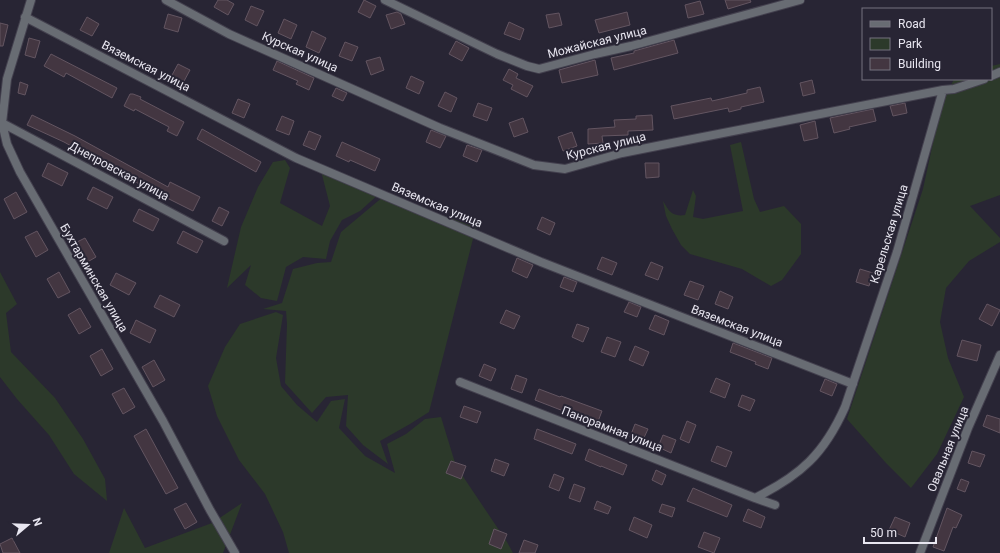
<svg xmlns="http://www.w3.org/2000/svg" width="1000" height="553" viewBox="0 0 1000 553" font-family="Roboto,sans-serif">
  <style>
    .green { fill: #2c392a }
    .building { fill: #433641; stroke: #635561 }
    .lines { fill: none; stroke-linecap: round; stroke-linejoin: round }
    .street-casing { stroke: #43404e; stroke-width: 10 }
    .street { stroke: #686c73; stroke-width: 8 }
    .labels { text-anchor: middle; stroke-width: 4; stroke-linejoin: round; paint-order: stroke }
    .street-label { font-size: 12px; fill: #e8e6f0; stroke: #282534 }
  </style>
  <rect width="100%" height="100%" fill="#282534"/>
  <path class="green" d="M1000,64V195L970,206L1000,238V242L969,261L946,288L940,322L948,358L964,397L937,454L911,488L886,463L847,419L923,189L941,106L954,79H991V66Z
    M741,142L754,199L760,212L784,206L801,224V254L782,280L771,286L742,269L690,254L681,245L672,229L666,216L663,201C669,211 672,217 685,215L693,190L696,196L693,217L703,219L743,211L730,145Z
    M285,160L290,168L280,203L322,226L330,206L320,167L380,193L360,211L342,220L330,241L326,259L303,257L286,267L277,301L261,298L245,285L251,265L227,288L241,227L258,187L273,162Z
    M384,196L396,199L476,227L429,412L410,424L380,441L388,464L363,445L346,426L348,395L326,397L312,413L285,383L287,324L286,311L263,309L282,303L293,269L317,263L331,262L341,232Z
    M0,272L17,304L6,313L11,352L55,398L83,439L105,479L107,501L74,474L49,435L17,399L0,377Z
    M276,312L283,315L276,358L281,386L297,405L317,422L331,401L345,399L339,428L365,456L395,473L387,444L406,434L425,419L441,417L456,466L507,542L513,553H289L283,532L265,494L239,460L217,416L208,386L225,347L240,324Z
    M242,503L223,553H109L124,508L145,548L212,523Z"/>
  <path class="building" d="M218,0H227L234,4L228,15L214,7Z
    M364,0L376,6L370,18L358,12Z
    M725,0H750L751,2L728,9Z
    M700,1L704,14L688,18L685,5Z
    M251,6L264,11L257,26L245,20Z
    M397,12L401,14L405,24L391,29L386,15Z
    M627,12L630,25L599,33L595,20Z
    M559,13L562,25L549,28L546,15Z
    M168,14L182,18L178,32L164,28Z
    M87,17L99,24L92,36L80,30Z
    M284,19L297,25L291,39L278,33Z
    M509,22L524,29L520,40L504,34Z
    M0,23L8,25L3,46H0Z
    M312,31L326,38L319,53L306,47Z
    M29,38L40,41L35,58L25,55Z
    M674,40L678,53L614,70L611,58L634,53V51Z
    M456,41L469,48L462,61L449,54Z
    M345,42L358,47L352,61L339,56Z
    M51,54L117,88L112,98L66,73L64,77L44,66Z
    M380,57L384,70L371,75L366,61Z
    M595,60L598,75L562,83L559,70Z
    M277,61L314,78L309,90L296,84L298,81L273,70Z
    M178,64L190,70L183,83L171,77Z
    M509,69L518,74L516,78L533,86L527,97L511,89L513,85L503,80Z
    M411,76L424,82L419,94L406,88Z
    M812,80L815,93L803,96L800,83Z
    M20,82L28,85L25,95L18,93Z
    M760,87L764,102L741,107V109L729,112L728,108L674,119L671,106L711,98L712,101L747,93V90Z
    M336,88L347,93L343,101L332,96Z
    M445,92L457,98L451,112L438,106Z
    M130,94H133L141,97L140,99L184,122L177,136L167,131L169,127L135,109L134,111L124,106Z
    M238,99L250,104L244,118L232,113Z
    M478,103L492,108L487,121L473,116Z
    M905,103L907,113L893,116L890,106Z
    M873,109L876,121L849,127L850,129L834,133L830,118Z
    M32,115L75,136L168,187L170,182L200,197L193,211L141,185L64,142L27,125Z
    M652,115L653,130L628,131V135L602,136L603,143L588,144V129L615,127L614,120L636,119V116Z
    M282,116L294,121L289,135L276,130Z
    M523,118L528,132L514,137L509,123Z
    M815,121L818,138L804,141L800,125Z
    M202,129L261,162L256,172L197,139Z
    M431,130L446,136L440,148L426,142Z
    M309,131L321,136L315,150L303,145Z
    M572,132L577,146L563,151L558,137Z
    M342,142L380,159L375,171L350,160L349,162L336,156Z
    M467,145L482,150L477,162L463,156Z
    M48,163L68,173L62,186L42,176Z
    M645,163H659V177L646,178Z
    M93,187L113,197L107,209L87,199Z
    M16,192L27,212L14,219L4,199Z
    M219,207L229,212L222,226L212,221Z
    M139,209L159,219L153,231L133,221Z
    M542,217L555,223L550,235L537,229Z
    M37,231L48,250L36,257L25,237Z
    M183,231L203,241L197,253L177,243Z
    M85,238L96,257L84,264L73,244Z
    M602,257L617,263L612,275L597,269Z
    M517,258L533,265L527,278L512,271Z
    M651,262L663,267L658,280L645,275Z
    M860,269L873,273L869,286L856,282Z
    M59,272L70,292L58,298L47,279Z
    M116,273L136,283L129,295L110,285Z
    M564,277L577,282L573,292L560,287Z
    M690,281L704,286L698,300L684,295Z
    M720,291L733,297L728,309L715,304Z
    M160,295L180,305L174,317L154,307Z
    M629,302L641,307L637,317L624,312Z
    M987,304L1000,310L992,326L979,319Z
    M80,308L91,327L79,334L68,315Z
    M506,310L520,316L514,329L500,323Z
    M655,315L669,321L664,335L649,329Z
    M136,320L156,330L150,343L130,333Z
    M577,324L589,328L583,342L572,337Z
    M607,337L621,342L615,357L601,352Z
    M962,340L981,345L977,361L957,356Z
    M733,343L772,358L768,369L755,364L756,362L730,352Z
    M635,346L649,352L643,366L629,360Z
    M102,349L113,369L101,376L90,356Z
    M154,360L165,380L153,387L142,367Z
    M484,364L496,369L491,381L479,376Z
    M516,375L527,379L522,393L511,389Z
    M716,378L730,384L725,398L710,392Z
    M825,379L837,384L832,396L820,391Z
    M124,388L135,407L123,414L112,394Z
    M539,389L560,397L561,396L602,411L597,424L535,400Z
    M742,395L755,400L750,411L738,406Z
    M464,406L481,412L477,423L460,417Z
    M987,415L1000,419V433L983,426Z
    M687,421L696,425L689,443L680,439Z
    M635,424L648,429L642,442L630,437Z
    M146,429L178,488L166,494L134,436Z
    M537,429L576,444L572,454L534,439Z
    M663,435L676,440L671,453L658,447Z
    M717,446L732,452L726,467L711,461Z
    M589,449L627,465L623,475L601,466V467L585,460Z
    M972,451L985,455L980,467L968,463Z
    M495,459L509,464L504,476L491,471Z
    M451,461L466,466L461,479L446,473Z
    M656,470L666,475L662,485L652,480Z
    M554,474L564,478L559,491L549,487Z
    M961,479L969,482L965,492L957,489Z
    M574,484L585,488L580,502L569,498Z
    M693,488L732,505L727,517L687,501Z
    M597,501L611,507L608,514L594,509Z
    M186,503L197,522L185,529L174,509Z
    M662,504L675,508L672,517L659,512Z
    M947,508L962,515L956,528L953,527L944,551L933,547Z
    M748,509L765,517L761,528L743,521Z
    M634,517L652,525L647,538L629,530Z
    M895,517L910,523L905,537L889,530Z
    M494,529L507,534L501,549L489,544Z
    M704,532L720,538L714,553L698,547Z
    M12,538L20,553H3L0,544Z
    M524,540L538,545L535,553H519Z"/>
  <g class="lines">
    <defs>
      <path id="street" d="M31,0L7,79L2,123L7,144L20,172L163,421L210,510L235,553
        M166,0L229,34L440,128L534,165L565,169L622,153L662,145L943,90L954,89L984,79
        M385,0L497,54L527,66L539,69L595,54L631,46L800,0
        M25,17L296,158L541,262L853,384
        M991,76L1000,72
        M2,123L224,241
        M460,382L755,498C801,475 824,454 845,407L897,252L943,90
        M755,498L775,505
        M920,553L968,428L1000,355"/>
    </defs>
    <use href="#street" class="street-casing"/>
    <use href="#street" class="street"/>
  </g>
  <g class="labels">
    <g class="street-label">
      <text transform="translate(597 42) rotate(-14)" y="4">Можайская улица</text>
      <text transform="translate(300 52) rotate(24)" y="4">Курская улица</text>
      <text transform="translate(146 66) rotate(27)" y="4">Вяземская улица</text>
      <text transform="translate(606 146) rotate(-14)" y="4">Курская улица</text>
      <text transform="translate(119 171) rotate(28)" y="4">Днепровская улица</text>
      <text transform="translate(437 205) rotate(23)" y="4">Вяземская улица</text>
      <text transform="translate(889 234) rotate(-73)" y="4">Карельская улица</text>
      <text transform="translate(94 278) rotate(60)" y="4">Бухтарминская улица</text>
      <text transform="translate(737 326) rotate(21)" y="4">Вяземская улица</text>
      <text transform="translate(612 429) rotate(21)" y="4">Панорамная улица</text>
      <text transform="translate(948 449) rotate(-68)" y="4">Овальная улица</text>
    </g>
  </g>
  <rect x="862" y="8" width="130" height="72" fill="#282534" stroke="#75727f"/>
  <rect x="870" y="21" width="20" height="6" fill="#686c73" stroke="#75727f"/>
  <text x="898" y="28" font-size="12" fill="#e8e6f0">Road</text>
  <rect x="870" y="38" width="20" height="12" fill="#2c392a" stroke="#75727f"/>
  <text x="898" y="48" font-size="12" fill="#e8e6f0">Park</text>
  <rect x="870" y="58" width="20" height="12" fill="#433641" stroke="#75727f"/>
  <text x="898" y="68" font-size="12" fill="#e8e6f0">Building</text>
  <g transform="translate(28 525) rotate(71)" stroke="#282534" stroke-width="3" paint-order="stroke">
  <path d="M0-3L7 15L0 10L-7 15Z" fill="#e8e6f0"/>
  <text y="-6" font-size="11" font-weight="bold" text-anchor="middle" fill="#e8e6f0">N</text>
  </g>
  <path d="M864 537v6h72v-6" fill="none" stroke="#e8e6f0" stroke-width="2"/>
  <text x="870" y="537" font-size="12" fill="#e8e6f0" stroke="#282534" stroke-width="3" paint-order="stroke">50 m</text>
</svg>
